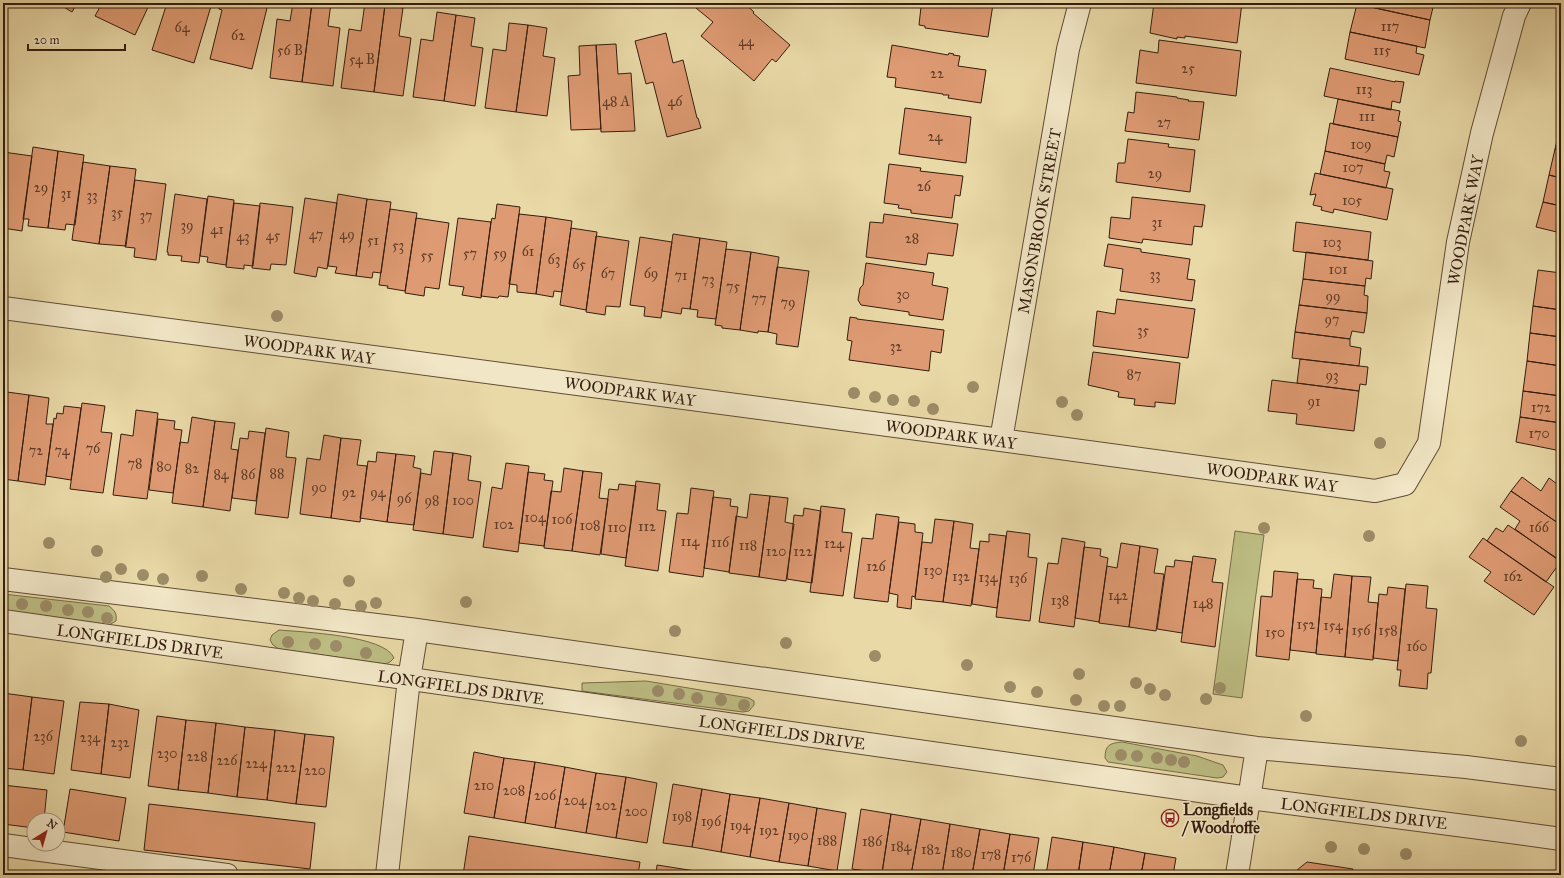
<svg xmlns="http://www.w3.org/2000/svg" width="1564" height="878" viewBox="0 0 1564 878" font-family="'IM FELL Great Primer',serif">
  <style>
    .green { fill: #bdbd83; stroke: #786d49 }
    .building { fill: #de9a72; stroke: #341d0f }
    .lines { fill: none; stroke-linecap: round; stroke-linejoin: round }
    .minor-casing { stroke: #614c35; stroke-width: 24 }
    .minor { stroke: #f1e6c6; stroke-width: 22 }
    .tree { fill: #9c8c67 }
    .labels { text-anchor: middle; stroke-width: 3.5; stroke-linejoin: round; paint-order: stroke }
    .number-label { font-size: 14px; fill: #5e3c28 }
    .street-label { font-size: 16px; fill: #341d0f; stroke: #f1e6c6 }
    .poi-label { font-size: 16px; font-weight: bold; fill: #341d0f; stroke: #f1e6c6; text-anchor: start }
  </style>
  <rect width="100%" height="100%" fill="#e9d9a7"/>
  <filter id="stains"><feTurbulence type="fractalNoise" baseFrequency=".005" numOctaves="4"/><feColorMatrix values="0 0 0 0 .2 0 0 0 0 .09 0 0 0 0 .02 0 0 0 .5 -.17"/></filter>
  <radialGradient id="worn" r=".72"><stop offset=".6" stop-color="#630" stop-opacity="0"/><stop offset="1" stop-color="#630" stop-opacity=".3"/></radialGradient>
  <path class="green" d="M1235,531L1264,535L1242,698L1213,694Z
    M3,594L109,606C115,611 117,613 116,621L109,625L3,612Z
    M279,630C301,632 385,635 394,658L390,662L385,664L279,649L273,645L270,640L272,635Z
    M646,681L749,698L754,701V705L749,711L743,712L582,691V683Z
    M1122,742L1197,756L1223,765L1227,772L1223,777L1217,778L1108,762L1105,758C1105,745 1110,743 1122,742Z"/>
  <path class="building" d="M57,3H77L72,12Z
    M102,3H150L135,35L95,16Z
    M167,3H212L194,63L152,50Z
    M220,3H251L267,8L252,69L210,59L222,10L219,9Z
    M293,3H312L302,82L270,78L277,19L290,21Z
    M312,3H331L328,26L340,28L333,86L302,82Z
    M365,3L385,5L374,92L341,88L349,29L361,31Z
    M701,3H744L754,12L753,13L790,45L776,62L772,59L754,81L701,36L713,22L696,8Z
    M912,3L993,4L988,37L925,28V26L919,25L921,7L912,6Z
    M1154,3H1242L1237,43L1185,36V38L1177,37V39L1150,33Z
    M1357,3H1434L1430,20L1357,4Z
    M1357,4L1430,20L1425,48L1350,32Z
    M385,5L403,8L399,36L411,38L403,96L374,92Z
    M437,12L456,15L444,101L413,97L421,39L433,41Z
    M456,15L475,18L471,46L483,48L475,106L444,101Z
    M509,23L528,25L516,112L485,108L493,49L506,51Z
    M528,25L547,28L543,56L555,58L547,116L516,112Z
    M1350,32L1417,46L1416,53L1424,55L1419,75L1345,59Z
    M666,33L673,63L683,60L697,118H698L701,128L667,137L653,82L646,84L635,41Z
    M1159,40L1241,51L1236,96L1136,83L1140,50L1158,53Z
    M616,44L618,74L631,73L635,131L601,132L596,45Z
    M596,45L601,129L571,130L568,76L580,75L579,46Z
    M892,45L948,55L949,53L954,54L953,55L960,56L958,66L986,70L981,103L948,98L949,95H943V94L895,87L896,78L887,77Z
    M1330,68L1395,82V81L1404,82L1400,103L1392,101L1391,110L1324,96Z
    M1136,92L1177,97V98L1189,100L1188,101L1204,102L1199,140L1125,131L1128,112L1134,113Z
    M1338,99L1400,111L1398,121L1401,122L1398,137L1333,124Z
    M905,108L971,117L966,163L899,154Z
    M1330,123L1398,137L1394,157L1387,155L1385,164L1325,151Z
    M1561,124V151L1555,149Z
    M1128,139L1169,144L1168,147L1195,150L1190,192L1116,182L1118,163H1125Z
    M33,147L58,151L48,228L28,226L29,219H23Z
    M1555,149L1561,151V178L1549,175Z
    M58,151L84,155L75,225L66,224L65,230L48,228Z
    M1325,151L1385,164L1384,171L1390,172L1386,188L1320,174Z
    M3,152L32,156L22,231L3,228Z
    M83,162L110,166L99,244L72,240Z
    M889,164L921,168L920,171L963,176L960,196L955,195L952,218L911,213V210L898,208L899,205L884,203Z
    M110,166L136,169L126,246L99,244Z
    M1315,173L1393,189L1387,220L1334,209L1333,213L1321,210L1322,207L1313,205L1316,194L1310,195Z
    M1549,175L1561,178V206L1543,202Z
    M135,180L166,184L156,260L134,257L135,248L125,247Z
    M175,194L207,199L199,263L181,261L182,256L168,255V252H167Z
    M338,194L367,199L356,276L335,273L337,267L328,266Z
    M208,196L234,200L226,265L207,262L208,257L200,256Z
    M1132,197L1205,205L1202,227L1194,226L1192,245L1143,239L1142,243L1109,238L1111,217L1130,219Z
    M305,198L337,203L327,269L318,267L316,277L294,273Z
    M367,199L391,202L381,273L373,272L372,278L356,276Z
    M1543,202L1561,206V233L1536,227Z
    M234,203L260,206L253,266L244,265V269L226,267Z
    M260,203L293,207L286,265L271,264L270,270L252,268Z
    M497,204L520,207L508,297L499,296L498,298L481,296L491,222L492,218L495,219Z
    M390,209L417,213L405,291L387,288L388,286L379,285Z
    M519,214L546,217L536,294L517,292V285L509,284Z
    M884,214L958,224L953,256L928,253L926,265L866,257L870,222L883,223Z
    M546,217L572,221L562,292L554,291L553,297L536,294Z
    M416,218L449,223L439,289L425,287L424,296L405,293Z
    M458,218L491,222L481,298L462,295L464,287L449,285Z
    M1296,222L1371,232L1368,260L1293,251Z
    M571,228L597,232L586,310L560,305Z
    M673,234L700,238L690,309L682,308L681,314L662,311Z
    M596,236L629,241L620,307L606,306L605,315L586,312Z
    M640,237L672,242L661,318L644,316L645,307L630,305Z
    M700,238L727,242L716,319L697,317L698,310L690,309Z
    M1108,244L1141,249V252L1190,259L1187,279L1195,280L1192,301L1120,291L1123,269L1104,266Z
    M726,249L751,252L740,330L722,328V326L715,325Z
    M751,252L779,257L768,332L758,331V333L740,330Z
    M1306,252L1373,261L1371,279L1366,278L1365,286L1303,279Z
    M866,263L934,273L932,285L948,288L943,320L909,315V312L861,305L858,300L860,288L863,285Z
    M777,267L809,271L798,347L776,344L777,334L768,332Z
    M1538,270L1561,273V310L1533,306Z
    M1303,279L1365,286L1364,295L1368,296L1367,313L1299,305Z
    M1117,299L1195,309L1188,358L1093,346L1097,311L1115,314Z
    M1299,305L1367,313L1364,333L1352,331L1350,339L1295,332Z
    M1533,306L1561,310V337L1530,333Z
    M850,317L857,318V319L944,330L941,353L931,351L929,371L849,360L852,341L847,340Z
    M1295,332L1350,339V346L1361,348L1359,366L1292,358Z
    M1530,333L1561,337V366L1527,361Z
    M1093,352L1180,363L1175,404L1155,402V407L1134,405L1135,399L1118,397L1119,392L1088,385Z
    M1300,359L1368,367L1366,385L1360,384L1359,391L1297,383Z
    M1527,361L1561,366V396L1523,391Z
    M1272,380L1359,391L1354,431L1296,424L1297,414L1268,411Z
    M1523,391L1561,396V423L1520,417Z
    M7,392L29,395L18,481L3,479V418L4,419Z
    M29,395L49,398L46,424H53L45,485L18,481Z
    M82,403L105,406L101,432L112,433L103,493L70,489Z
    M64,406L81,408L71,480L46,476L54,418L56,419L57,413L63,414Z
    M136,410L158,413L147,499L113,495L121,434L133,436Z
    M192,417L215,421L203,507L172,503L180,442L188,443Z
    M1520,417L1561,423V451L1516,442Z
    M158,419L175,421L174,429L182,430L173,493L149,490Z
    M215,421L235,423L231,449L238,450L230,511L203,507Z
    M266,428L289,432L286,457L296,458L288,518L255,514Z
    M249,431L265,433L256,501L232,498L240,438L248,439Z
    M324,435L341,438L331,518L300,514L307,458L320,460Z
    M341,438L361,440L357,465L367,466L360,522L331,518Z
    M434,451L453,453L443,534L413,530L421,473L431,475Z
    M377,452L396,454L387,522L360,518L368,461L376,462Z
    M453,453L471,456L468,480L481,482L473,538L443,534Z
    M396,454L415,456L413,467L421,469L414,525L387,522Z
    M506,463L529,466L518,552L483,547L492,487L502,489Z
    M564,468L583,471L572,551L544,548L551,491L561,492Z
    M583,471L602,473L599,498L608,499L600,555L572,551Z
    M528,472L545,474L544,480L553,481L544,546L519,543Z
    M1522,477L1541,491L1549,478L1561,487V525L1511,491Z
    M636,481L660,484L657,510L666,511L658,571L625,566Z
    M619,484L636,486L626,558L601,554L609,489L618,490Z
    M691,488L714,491L703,577L669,572L677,513L688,514Z
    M1511,491L1561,525V562L1515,529L1520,521L1500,507Z
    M750,494L770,496L759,577L729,573L736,516L747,518Z
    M770,496L788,498L785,522L794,524L786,581L759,577Z
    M713,497L731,499L730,506L738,507L729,572L704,568Z
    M821,506L845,509L842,532L852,533L843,596L810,592Z
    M804,508L821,511L812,583L787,579L794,515L803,516Z
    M876,514L899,517L888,602L854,598L862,538L873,539Z
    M935,519L954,521L943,602L915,599L922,542L932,543Z
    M954,521L973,524L970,548L979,549L971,606L943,602Z
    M899,522L915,524V532L923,533L915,597L912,596L911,609L897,607L898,595L889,593Z
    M1508,525L1561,561L1546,582L1487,541L1496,528L1503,532Z
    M1007,531L1030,534L1028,557L1037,558L1030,621L996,617Z
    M989,534L1006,536L997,608L972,604L980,541L989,542Z
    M1062,538L1085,542L1074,627L1039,622L1048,563L1058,564Z
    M1483,538L1554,587L1534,615L1484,581L1491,572L1469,557Z
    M1121,543L1140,546L1129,627L1099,623L1107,566L1117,568Z
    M1140,546L1158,549L1154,573L1164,574L1156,631L1129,627Z
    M1084,547L1101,549L1100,556L1108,558L1099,622L1075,618Z
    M1193,556L1216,559L1212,582L1223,583L1215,647L1181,642Z
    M1175,560L1192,562L1182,633L1157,629L1166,566L1174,567Z
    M1274,571L1298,573L1289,660L1256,656L1261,596L1272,597Z
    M1334,574L1352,576L1345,657L1316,654L1321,597L1331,598Z
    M1352,576L1371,577L1368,602L1378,603L1373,660L1345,657Z
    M1297,579L1314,580L1313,588L1322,589L1316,653L1290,650Z
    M1406,584L1428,586L1426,608L1437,609L1431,673H1428L1427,689L1399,686L1401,670H1397Z
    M1388,587L1405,589L1398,661L1373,658L1379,594L1387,595Z
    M3,693L32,697L23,770L3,768Z
    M32,697L64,701L54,774L23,770Z
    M80,702L109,704L101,774L71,770Z
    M109,704L139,710L130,778L101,774Z
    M157,716L186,720L178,790L148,786Z
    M186,720L216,723L208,793L178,790Z
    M216,723L245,727L237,797L208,793Z
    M245,727L275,730L267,800L237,797Z
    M275,730L305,734L296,804L267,800Z
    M305,734L334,737L326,807L296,804Z
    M474,752L504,758L494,818L464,813Z
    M504,758L535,762L525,823L494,818Z
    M535,762L565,767L555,828L525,823Z
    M565,767L596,773L586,833L555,828Z
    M596,773L626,777L616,838L586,833Z
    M626,777L657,783L647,843L616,838Z
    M673,784L702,789L692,847L663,843Z
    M3,785L47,790L44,820H34V828L3,824Z
    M70,789L126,798L119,841L63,832Z
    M702,789L730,794L721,852L692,847Z
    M730,794L760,798L750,857L721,852Z
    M760,798L789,803L779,862L750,857Z
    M789,803L817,808L808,866L779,862Z
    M149,804L315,823L310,869L144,850Z
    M817,808L846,813L837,871L808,866Z
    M861,809L891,814L882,873L852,869Z
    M891,814L921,819L911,875H891L882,873Z
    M921,819L950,824L942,875H911Z
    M950,824L980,829L972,875H942Z
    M980,829L1010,834L1003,875H972Z
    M1010,834L1039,838L1033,875H1003Z
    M469,836L640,862L638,875H463Z
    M1052,837L1083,842L1078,875H1046Z
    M1083,842L1114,847L1109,875H1078Z
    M1114,847L1145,853L1141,875H1109Z
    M1145,853L1176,858L1173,875H1141Z
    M1307,862L1353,869L1352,875H1297V870Z
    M657,865L721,875H656Z
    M3,871L27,875H3Z"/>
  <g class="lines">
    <defs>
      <path id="minor" d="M3,308L1001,440L1375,491L1405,484L1429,443L1458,242L1482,133L1514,16L1520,3
        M1001,440L1068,49L1080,3
        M3,579L417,630L1257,748L1466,767L1561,779
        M3,621L1249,798L1503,831L1561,839
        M3,845L227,875
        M387,875L409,679L417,630
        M1237,875L1257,748"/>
    </defs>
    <use href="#minor" class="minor-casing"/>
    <use href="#minor" class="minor"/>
  </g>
  <g class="tree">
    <circle cx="277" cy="316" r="6"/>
    <circle cx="973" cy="387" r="6"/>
    <circle cx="854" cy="393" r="6"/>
    <circle cx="875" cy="397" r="6"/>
    <circle cx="893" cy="400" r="6"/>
    <circle cx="914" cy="401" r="6"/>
    <circle cx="1062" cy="402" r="6"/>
    <circle cx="933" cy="409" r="6"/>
    <circle cx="1077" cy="415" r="6"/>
    <circle cx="1380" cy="443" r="6"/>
    <circle cx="1264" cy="528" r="6"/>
    <circle cx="1369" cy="536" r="6"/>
    <circle cx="49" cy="543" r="6"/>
    <circle cx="97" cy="551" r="6"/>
    <circle cx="121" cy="569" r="6"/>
    <circle cx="143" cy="575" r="6"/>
    <circle cx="202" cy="576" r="6"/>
    <circle cx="106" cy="577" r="6"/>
    <circle cx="163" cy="579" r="6"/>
    <circle cx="349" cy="581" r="6"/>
    <circle cx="241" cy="589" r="6"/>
    <circle cx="284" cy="593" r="6"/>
    <circle cx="299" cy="598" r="6"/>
    <circle cx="313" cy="601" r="6"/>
    <circle cx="466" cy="602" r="6"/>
    <circle cx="376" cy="603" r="6"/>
    <circle cx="22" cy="604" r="6"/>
    <circle cx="335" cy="604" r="6"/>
    <circle cx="46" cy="606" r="6"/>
    <circle cx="361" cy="606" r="6"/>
    <circle cx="68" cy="610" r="6"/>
    <circle cx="88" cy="612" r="6"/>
    <circle cx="107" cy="618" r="6"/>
    <circle cx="675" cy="631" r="6"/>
    <circle cx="288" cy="642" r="6"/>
    <circle cx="786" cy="643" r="6"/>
    <circle cx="315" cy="644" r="6"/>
    <circle cx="336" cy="646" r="6"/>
    <circle cx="366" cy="653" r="6"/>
    <circle cx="875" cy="656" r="6"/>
    <circle cx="967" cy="665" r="6"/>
    <circle cx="1079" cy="674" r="6"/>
    <circle cx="1136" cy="683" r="6"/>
    <circle cx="1010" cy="687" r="6"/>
    <circle cx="1220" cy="688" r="6"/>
    <circle cx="1150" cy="689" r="6"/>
    <circle cx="658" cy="691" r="6"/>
    <circle cx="1037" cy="692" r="6"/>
    <circle cx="679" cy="694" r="6"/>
    <circle cx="1165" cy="695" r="6"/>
    <circle cx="697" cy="698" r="6"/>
    <circle cx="1206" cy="699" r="6"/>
    <circle cx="721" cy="700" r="6"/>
    <circle cx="1076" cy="700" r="6"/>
    <circle cx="744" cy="705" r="6"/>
    <circle cx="1104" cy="706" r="6"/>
    <circle cx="1120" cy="706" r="6"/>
    <circle cx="1306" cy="716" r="6"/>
    <circle cx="1521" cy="741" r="6"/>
    <circle cx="1121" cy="755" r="6"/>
    <circle cx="1137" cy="756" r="6"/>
    <circle cx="1157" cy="758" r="6"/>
    <circle cx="1171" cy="760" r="6"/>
    <circle cx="1184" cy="762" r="6"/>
    <circle cx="1331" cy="847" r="6"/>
    <circle cx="1364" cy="849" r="6"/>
    <circle cx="1406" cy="854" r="6"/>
  </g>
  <defs>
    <symbol id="bus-ring" viewBox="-11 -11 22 22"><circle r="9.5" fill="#f1e6c6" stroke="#8f2418" stroke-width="1.5"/><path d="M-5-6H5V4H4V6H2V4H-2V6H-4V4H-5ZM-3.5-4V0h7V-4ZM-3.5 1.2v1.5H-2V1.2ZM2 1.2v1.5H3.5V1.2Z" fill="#8f2418"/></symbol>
  </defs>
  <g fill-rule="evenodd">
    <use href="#bus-ring" x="1160" y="808" width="20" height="20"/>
  </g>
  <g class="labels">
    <g class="number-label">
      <text x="1390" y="31">117</text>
      <text x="182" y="32">64</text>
      <text x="238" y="40">62</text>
      <text x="746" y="46">44</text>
      <text x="290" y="55">56 B</text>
      <text x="1382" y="55">115</text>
      <text x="362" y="64">54 B</text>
      <text x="1188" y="73">25</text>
      <text x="937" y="78">22</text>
      <text x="1364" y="94">113</text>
      <text x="616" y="106">48 A</text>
      <text x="675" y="106">46</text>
      <text x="1367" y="121">111</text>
      <text x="1164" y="127">27</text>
      <text x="935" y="141">24</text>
      <text x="1361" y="149">109</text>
      <text x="1353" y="172">107</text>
      <text x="1155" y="178">29</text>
      <text x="924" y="191">26</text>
      <text x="41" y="192">29</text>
      <text x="66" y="198">31</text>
      <text x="92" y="200">33</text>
      <text x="1352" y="205">105</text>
      <text x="117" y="217">35</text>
      <text x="146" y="220">37</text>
      <text x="1157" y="227">31</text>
      <text x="187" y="230">39</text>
      <text x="217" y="234">41</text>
      <text x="316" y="239">47</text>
      <text x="347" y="239">49</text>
      <text x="273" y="240">45</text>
      <text x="243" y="241">43</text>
      <text x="912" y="243">28</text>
      <text x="373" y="245">51</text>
      <text x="1332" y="247">103</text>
      <text x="398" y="250">53</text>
      <text x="528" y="256">61</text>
      <text x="470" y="258">57</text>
      <text x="500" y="258">59</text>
      <text x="427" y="260">55</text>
      <text x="554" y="264">63</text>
      <text x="579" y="269">65</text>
      <text x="1338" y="274">101</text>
      <text x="608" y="278">67</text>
      <text x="651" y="278">69</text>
      <text x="1155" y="279">33</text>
      <text x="681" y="280">71</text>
      <text x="708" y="284">73</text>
      <text x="733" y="291">75</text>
      <text x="903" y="299">30</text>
      <text x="1333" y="301">99</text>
      <text x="759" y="303">77</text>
      <text x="788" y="307">79</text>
      <text x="1332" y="324">97</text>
      <text x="1143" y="335">35</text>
      <text x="896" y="351">32</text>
      <text x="1134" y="379">87</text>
      <text x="1332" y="380">93</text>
      <text x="1314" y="406">91</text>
      <text x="1541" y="412">172</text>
      <text x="1539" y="438">170</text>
      <text x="93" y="453">76</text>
      <text x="36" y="455">72</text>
      <text x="62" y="455">74</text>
      <text x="135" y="468">78</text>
      <text x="164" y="471">80</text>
      <text x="192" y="473">82</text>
      <text x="277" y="478">88</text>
      <text x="221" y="479">84</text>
      <text x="248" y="479">86</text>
      <text x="319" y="492">90</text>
      <text x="349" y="497">92</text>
      <text x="378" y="497">94</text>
      <text x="404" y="503">96</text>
      <text x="432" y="505">98</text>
      <text x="463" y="505">100</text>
      <text x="535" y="522">104</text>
      <text x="562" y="524">106</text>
      <text x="504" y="529">102</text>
      <text x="590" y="530">108</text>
      <text x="647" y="531">112</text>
      <text x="617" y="532">110</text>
      <text x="1539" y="532">166</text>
      <text x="690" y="546">114</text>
      <text x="720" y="547">116</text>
      <text x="834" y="548">124</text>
      <text x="748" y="550">118</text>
      <text x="776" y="556">120</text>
      <text x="803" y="556">122</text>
      <text x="876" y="571">126</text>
      <text x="933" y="575">130</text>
      <text x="961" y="581">132</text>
      <text x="1513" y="581">162</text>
      <text x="988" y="582">134</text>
      <text x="1018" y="583">136</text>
      <text x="1118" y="600">142</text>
      <text x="1060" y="605">138</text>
      <text x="1203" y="608">148</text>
      <text x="1306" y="629">152</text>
      <text x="1333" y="630">154</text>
      <text x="1361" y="635">156</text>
      <text x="1388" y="635">158</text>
      <text x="1275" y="637">150</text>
      <text x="1417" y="651">160</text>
      <text x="43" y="741">236</text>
      <text x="90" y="742">234</text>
      <text x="120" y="747">232</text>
      <text x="167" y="758">230</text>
      <text x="197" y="761">228</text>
      <text x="227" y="765">226</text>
      <text x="256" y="768">224</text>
      <text x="286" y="772">222</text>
      <text x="315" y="775">220</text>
      <text x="484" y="790">210</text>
      <text x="514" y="795">208</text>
      <text x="545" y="800">206</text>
      <text x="575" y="805">204</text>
      <text x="606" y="810">202</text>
      <text x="636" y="816">200</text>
      <text x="682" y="821">198</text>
      <text x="711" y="826">196</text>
      <text x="740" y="830">194</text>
      <text x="769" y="835">192</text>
      <text x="798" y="840">190</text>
      <text x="827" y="845">188</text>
      <text x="872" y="846">186</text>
      <text x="901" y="851">184</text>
      <text x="931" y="854">182</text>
      <text x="961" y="857">180</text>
      <text x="991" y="859">178</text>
      <text x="1021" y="862">176</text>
    </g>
    <g class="street-label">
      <text transform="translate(1465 220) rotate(-79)" y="6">WOODPARK WAY</text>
      <text transform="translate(1039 221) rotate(-80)" y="6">MASONBROOK STREET</text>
      <text transform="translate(309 349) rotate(8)" y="6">WOODPARK WAY</text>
      <text transform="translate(630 391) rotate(8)" y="6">WOODPARK WAY</text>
      <text transform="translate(951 434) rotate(8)" y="6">WOODPARK WAY</text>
      <text transform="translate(1272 477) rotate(8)" y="6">WOODPARK WAY</text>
      <text transform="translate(140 641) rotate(8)" y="6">LONGFIELDS DRIVE</text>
      <text transform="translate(461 687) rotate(8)" y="6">LONGFIELDS DRIVE</text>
      <text transform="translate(782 732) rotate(8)" y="6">LONGFIELDS DRIVE</text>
      <text transform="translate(1364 813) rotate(7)" y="6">LONGFIELDS DRIVE</text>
    </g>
    <g class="poi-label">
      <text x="1183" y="815">Longfields<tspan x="1183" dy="18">/ Woodroffe</tspan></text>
    </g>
  </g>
  <rect width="1564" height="878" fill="none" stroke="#e9d9a7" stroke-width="16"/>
  <rect x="4" y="4" width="1556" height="870" fill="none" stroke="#341d0f" stroke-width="2"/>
  <rect x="8" y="8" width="1548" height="862" fill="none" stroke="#341d0f"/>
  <g transform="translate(46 832) rotate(37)"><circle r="19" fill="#f1e6c6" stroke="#a5967d"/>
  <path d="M0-3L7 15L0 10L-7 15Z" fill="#8f2418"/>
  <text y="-6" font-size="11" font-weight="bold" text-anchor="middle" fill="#341d0f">N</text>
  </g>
  <path d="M28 44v6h97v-6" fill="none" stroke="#341d0f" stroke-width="2"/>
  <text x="34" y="44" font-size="12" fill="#341d0f" stroke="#f1e6c6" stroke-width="3" paint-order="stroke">20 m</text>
  <rect width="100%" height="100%" filter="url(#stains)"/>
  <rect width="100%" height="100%" fill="url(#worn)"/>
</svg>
